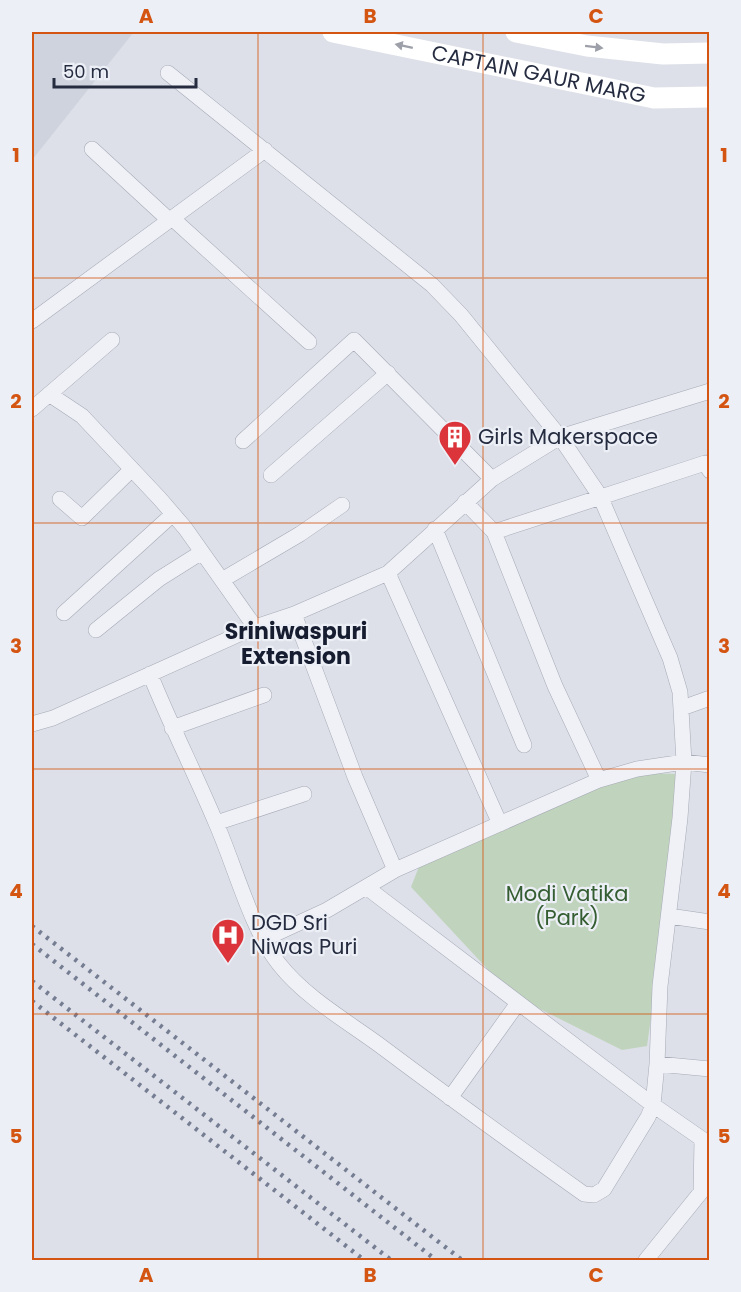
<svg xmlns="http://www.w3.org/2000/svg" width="741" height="1292" viewBox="0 0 741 1292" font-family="Poppins,sans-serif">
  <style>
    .built { fill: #ced3de }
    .green { fill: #c0d3bd }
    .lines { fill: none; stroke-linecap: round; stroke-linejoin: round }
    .minor-casing { stroke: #a6aab6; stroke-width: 16 }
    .minor { stroke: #f0f1f6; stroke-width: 15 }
    .secondary { stroke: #fff; stroke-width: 21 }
    .rail { stroke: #757d93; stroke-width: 4.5; stroke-dasharray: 3 6; stroke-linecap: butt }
    .oneway { fill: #9da0a9 }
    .grid { fill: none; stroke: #d45411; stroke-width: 1.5; stroke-opacity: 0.55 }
    .labels { text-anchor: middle; stroke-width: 4.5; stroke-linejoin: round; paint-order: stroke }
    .street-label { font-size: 21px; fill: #252c40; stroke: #eceff6 }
    .poi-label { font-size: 21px; fill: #252c40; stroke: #eceff6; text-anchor: start }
    .park-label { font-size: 21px; fill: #345d31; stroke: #eceff6 }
    .neighbourhood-label { font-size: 22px; font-weight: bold; fill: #171d31; stroke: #eceff6 }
    .neatline { fill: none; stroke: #d45411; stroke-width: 2 }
    .grid-label { font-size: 20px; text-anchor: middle; font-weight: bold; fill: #d45411 }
  </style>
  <rect width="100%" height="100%" fill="#dde0e8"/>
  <path class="built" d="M32,32H129L133,33L32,160Z"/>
  <path class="green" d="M632,773L682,774L666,912L647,1046L622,1050L536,1007L494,976L411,887L422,859Z"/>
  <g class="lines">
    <defs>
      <path id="minor" d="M92,149L169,220
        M172,218L309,342
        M32,321L265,150
        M49,394L82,416L160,499L185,528L255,627
        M32,409L112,340
        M243,441L354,340L492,479
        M271,475L388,373
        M60,499L82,518L132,469
        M465,502L494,532L555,686L599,780
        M435,529L524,745
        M494,532L705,463L710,471
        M388,573L500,824
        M222,580L300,534L342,505
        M64,613L173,514
        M294,614L355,777L395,870
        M96,630L159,579L202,552
        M150,674C170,724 195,773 216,823C235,866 251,929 279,964C305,997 345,1020 378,1044C446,1095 515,1145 584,1194L594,1195L604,1189L648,1117L653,1105L657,1064L660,986L680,818L684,762L680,692L670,658L600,496L560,437L461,315L432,285L168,73
        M682,708L710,698
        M32,724L53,718L255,627L294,614L388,573L492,479L560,437L710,391
        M172,728L264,695
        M216,823L304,794
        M366,887L653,1105L702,1139L701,1192L646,1260
        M669,916L710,922
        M262,940L327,910L395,870L599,780L637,769L684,762L710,765
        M657,1064L710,1069
        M450,1098L518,1003"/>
    </defs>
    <use href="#minor" class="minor-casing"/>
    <use href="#minor" class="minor"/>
    <g class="secondary">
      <path id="s1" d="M333,32L654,98L710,97"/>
      <path d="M516,32L587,46L663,54L710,53"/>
    </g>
    <path class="rail" d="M32,926L462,1260
      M32,944L436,1260
      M32,981L391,1260
      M32,1001L364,1260"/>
  </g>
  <defs><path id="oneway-solid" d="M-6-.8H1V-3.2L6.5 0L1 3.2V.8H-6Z" transform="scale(1.5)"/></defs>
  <g class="oneway">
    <use href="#oneway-solid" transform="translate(404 46) rotate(-168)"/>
    <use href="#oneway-solid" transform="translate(594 47) rotate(7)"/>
  </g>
  <path class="grid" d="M258,32V1260M483,32V1260M32,278H710M32,523H710M32,769H710M32,1014H710"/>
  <defs>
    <symbol id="building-pin" viewBox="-11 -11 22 30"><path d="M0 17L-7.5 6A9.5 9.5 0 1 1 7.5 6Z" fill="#db343b" stroke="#eceff6"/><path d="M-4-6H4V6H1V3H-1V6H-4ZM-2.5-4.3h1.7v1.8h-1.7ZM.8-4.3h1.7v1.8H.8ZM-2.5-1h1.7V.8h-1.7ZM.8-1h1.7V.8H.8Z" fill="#fff"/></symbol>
    <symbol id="hospital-pin" viewBox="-11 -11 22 30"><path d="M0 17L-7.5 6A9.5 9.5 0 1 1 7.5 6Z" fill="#db343b" stroke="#eceff6"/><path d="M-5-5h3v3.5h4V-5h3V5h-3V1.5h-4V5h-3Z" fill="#fff"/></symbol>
  </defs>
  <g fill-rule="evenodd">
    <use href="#building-pin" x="436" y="418" width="38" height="52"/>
    <use href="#hospital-pin" x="209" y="916" width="38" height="52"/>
  </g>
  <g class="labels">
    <g class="street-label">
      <text dy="7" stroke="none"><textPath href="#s1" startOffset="210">CAPTAIN GAUR MARG</textPath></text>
    </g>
    <g class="poi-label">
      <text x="478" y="444">Girls Makerspace</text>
      <text x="251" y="930">DGD Sri<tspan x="251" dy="24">Niwas Puri</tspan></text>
    </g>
    <g class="park-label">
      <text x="567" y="901">Modi Vatika<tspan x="567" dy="24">(Park)</tspan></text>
    </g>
    <g class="neighbourhood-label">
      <text x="296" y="639">Sriniwaspuri<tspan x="296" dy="25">Extension</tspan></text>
    </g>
  </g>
  <rect width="741" height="1292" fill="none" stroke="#eceff6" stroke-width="66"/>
  <path d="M54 78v9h142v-9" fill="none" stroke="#252c40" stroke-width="3"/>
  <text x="63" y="78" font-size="18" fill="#252c40" stroke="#eceff6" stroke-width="4.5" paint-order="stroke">50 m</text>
  <rect x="33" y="33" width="675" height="1226" class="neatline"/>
  <g class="grid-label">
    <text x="146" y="23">A</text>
    <text x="370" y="23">B</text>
    <text x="596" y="23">C</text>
    <text x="16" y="162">1</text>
    <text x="724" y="162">1</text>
    <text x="16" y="408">2</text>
    <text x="724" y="408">2</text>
    <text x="16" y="653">3</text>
    <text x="724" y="653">3</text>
    <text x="16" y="898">4</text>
    <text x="724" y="898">4</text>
    <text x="16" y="1143">5</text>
    <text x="724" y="1143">5</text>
    <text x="146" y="1282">A</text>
    <text x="370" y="1282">B</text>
    <text x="596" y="1282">C</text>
  </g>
</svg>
